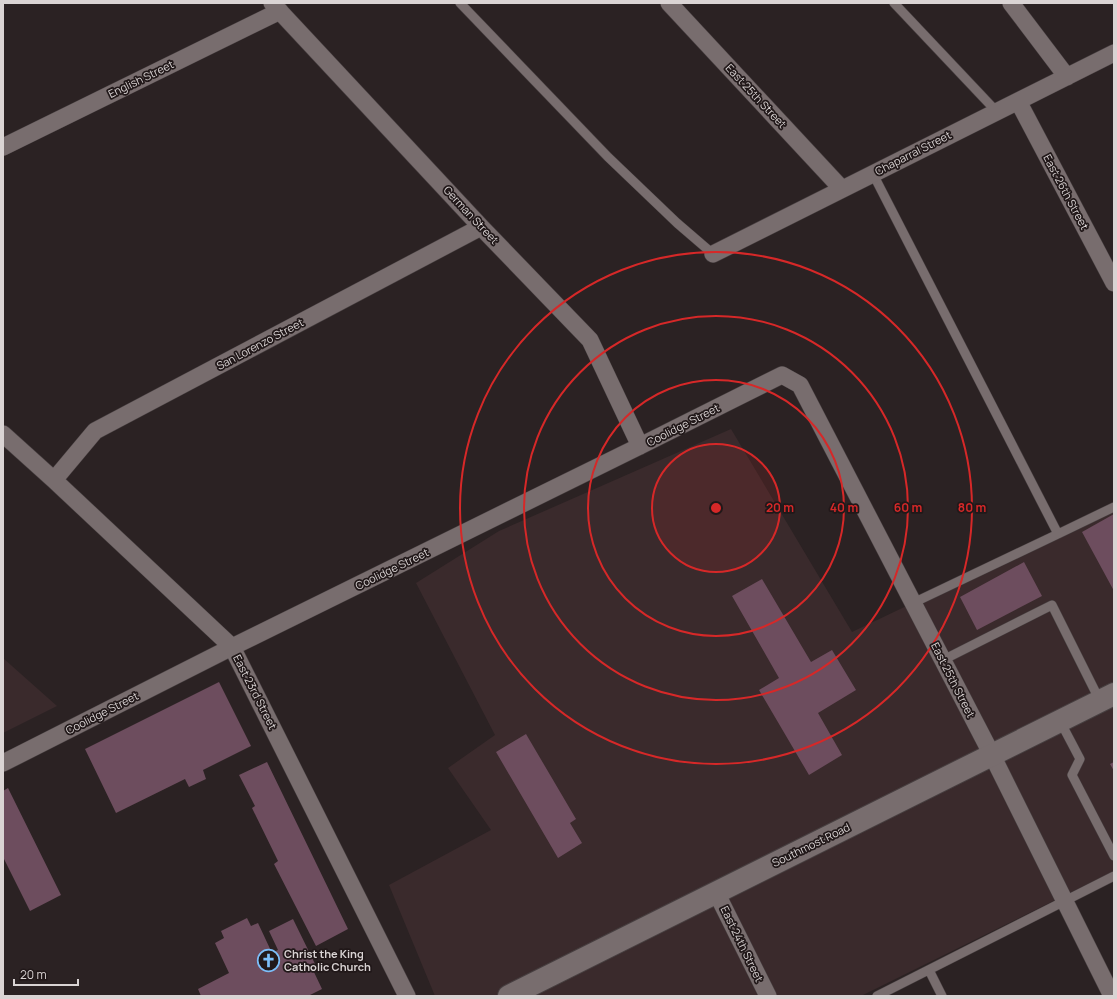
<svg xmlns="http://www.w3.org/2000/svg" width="1117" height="999" viewBox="0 0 1117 999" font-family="Manrope,sans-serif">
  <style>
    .built { fill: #3a2a2c }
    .building { fill: #6d4d5e }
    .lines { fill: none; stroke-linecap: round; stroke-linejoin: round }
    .service-casing { stroke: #473f40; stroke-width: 10 }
    .minor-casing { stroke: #473f40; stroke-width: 18 }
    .secondary-casing { stroke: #473f40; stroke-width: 24 }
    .service { stroke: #786d6e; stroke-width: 9 }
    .minor { stroke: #786d6e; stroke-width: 17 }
    .secondary { stroke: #786d6e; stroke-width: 22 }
    .ring { fill: none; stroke: #d62828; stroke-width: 2 }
    .labels { text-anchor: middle; stroke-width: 3.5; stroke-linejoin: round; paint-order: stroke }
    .street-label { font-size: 11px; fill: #dad4d4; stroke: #211819 }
    .poi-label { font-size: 11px; font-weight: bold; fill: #dad4d4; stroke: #211819; text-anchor: start }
    .centre { fill: #d62828; stroke: #211819; stroke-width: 2 }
    .ring-label { font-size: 12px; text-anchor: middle; font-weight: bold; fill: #d62828; stroke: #211819; stroke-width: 3.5; stroke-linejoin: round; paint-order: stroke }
  </style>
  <rect width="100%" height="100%" fill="#2b2223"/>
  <path class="built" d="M731,429L852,632L1114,507V871L861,996H435L389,885L491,830L448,768L495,735L416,583L499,531Z
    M3,658L57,706L3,733Z"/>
  <path class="building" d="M1114,514V591L1082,532Z
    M1024,562L1042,596L977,630L960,597Z
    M762,579L811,662L832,650L856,690L818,713L842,755L809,775L759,690L779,678L732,596Z
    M219,682L251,746L203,770L206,779L189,787L185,779L116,813L85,749Z
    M526,734L576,819L570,823L582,843L558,858L496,752Z
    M267,762L348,929L316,946L274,864L278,861L252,808L255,806L239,775Z
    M1114,762V771L1110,764Z
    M8,788L61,895L30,911L3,857V791Z
    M247,918L251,926L258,923L272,953L278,950L269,931L293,919L317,968L313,970L322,989L308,996H201L198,989L229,973L215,943L224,938L221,931Z"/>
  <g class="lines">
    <defs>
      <path id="service" d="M460,3L608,157L677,223L713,254
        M894,3L997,112
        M873,174L1058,534L913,603
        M1058,534L1114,507
        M943,660L1052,605L1100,701
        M1060,721L1080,759L1072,775L1114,856
        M929,970L942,996
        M877,996L1114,876"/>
      <path id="minor" d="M272,3L481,227L590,340L640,446
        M669,3L842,189
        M1011,3L1067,77
        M1018,101L1114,283
        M3,147L280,11
        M713,254L1114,53
        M3,434L54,480L232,647L407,996
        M54,480L95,431L481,227
        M3,763L232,647L640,446L782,375L800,385L992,755L1112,996
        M716,892L768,996"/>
      <path id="secondary" d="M509,996L1114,694"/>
    </defs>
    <use href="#service" class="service-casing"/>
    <use href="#minor" class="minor-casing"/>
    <use href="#secondary" class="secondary-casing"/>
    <use href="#service" class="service"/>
    <use href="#minor" class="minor"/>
    <use href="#secondary" class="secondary"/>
  </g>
  <circle cx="716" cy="508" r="64" fill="#d62828" fill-opacity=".12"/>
  <g class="ring">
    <circle cx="716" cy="508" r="64"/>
    <circle cx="716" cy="508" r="128"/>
    <circle cx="716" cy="508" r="192"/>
    <circle cx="716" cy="508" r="256"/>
  </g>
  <defs>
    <symbol id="church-ring" viewBox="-11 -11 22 22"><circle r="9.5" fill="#211819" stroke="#7cbef9" stroke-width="1.5"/><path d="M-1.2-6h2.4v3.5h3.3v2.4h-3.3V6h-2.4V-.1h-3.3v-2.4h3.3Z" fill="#7cbef9"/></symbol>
  </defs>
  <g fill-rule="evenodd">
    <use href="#church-ring" x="256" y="948" width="25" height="25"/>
  </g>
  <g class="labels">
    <g class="street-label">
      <text transform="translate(141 79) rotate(-26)" y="4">English Street</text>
      <text transform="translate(756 96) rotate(47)" y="4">East 25th Street</text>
      <text transform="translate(913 153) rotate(-27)" y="4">Chaparral Street</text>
      <text transform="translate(1066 192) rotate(62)" y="4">East 26th Street</text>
      <text transform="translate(471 215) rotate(47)" y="4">German Street</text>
      <text transform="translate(260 344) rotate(-28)" y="4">San Lorenzo Street</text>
      <text transform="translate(683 425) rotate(-27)" y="4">Coolidge Street</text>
      <text transform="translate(392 569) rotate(-26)" y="4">Coolidge Street</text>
      <text transform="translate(953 680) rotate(63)" y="4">East 25th Street</text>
      <text transform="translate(255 692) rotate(63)" y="4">East 23rd Street</text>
      <text transform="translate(102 713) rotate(-27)" y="4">Coolidge Street</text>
      <text transform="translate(811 845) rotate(-26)" y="4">Southmost Road</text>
      <text transform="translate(742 944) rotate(64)" y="4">East 24th Street</text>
    </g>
    <g class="poi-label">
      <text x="284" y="958">Christ the King<tspan x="284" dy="13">Catholic Church</tspan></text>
    </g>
  </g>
  <circle cx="716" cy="508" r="6" class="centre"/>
  <g class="ring-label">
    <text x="780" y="512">20 m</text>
    <text x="844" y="512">40 m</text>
    <text x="908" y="512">60 m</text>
    <text x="972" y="512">80 m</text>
  </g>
  <rect width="1117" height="999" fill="none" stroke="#dad4d4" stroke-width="8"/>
  <path d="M14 979v6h64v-6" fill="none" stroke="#dad4d4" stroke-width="2"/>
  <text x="20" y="979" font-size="12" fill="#dad4d4" stroke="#211819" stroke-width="3" paint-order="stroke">20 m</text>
</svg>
